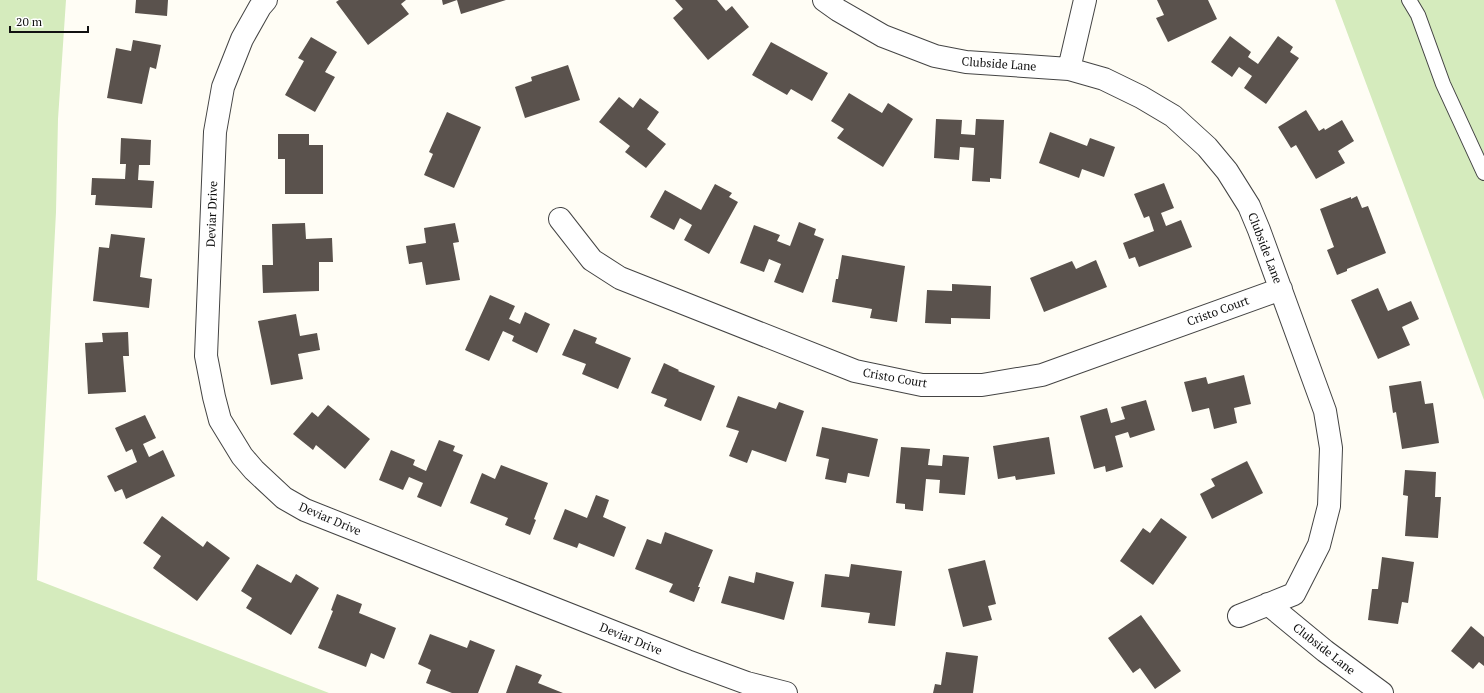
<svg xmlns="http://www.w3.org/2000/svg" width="1484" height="693" viewBox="0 0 1484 693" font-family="'PT Serif',serif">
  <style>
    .green { fill: #d5ebbd }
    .building { fill: #5a524d }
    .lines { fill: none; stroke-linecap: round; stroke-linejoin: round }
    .service-casing { stroke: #444; stroke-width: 16 }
    .minor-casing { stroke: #444; stroke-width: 24 }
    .service { stroke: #fff; stroke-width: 14 }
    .minor { stroke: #fff; stroke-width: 22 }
    .labels { text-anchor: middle; stroke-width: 4; stroke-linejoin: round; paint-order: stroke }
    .street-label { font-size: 12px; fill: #111; stroke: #fff }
  </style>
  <rect width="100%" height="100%" fill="#fffdf5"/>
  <path class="green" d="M0,0H66L58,119L56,212L37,580L329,693H0Z
    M1335,0H1484V400Z"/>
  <path class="building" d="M136,0H168L167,16L135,13Z
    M339,0H406L401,4L409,14L368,45L336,2Z
    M442,0H506L461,14L457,0L443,5Z
    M675,0H717L726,11L732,6L749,27L708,60L673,18L683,9Z
    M1157,0H1208L1217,19L1168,42L1156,18L1164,15Z
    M1230,36L1251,52L1248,57L1258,64L1278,36L1293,47L1290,52L1299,58L1266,104L1244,88L1252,76L1239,67L1232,77L1211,62Z
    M311,37L337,52L325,72L335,77L315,112L285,95L304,61L298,58Z
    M133,40L161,45L156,69L150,67L142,104L107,98L116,48L131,51Z
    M771,42L828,73L812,101L791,89L787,95L752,75Z
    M568,65L580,100L525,118L515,87L532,81L531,77Z
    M849,93L882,113L888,103L913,119L883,167L837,138L844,129L831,121Z
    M619,97L633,108L640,98L659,112L647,129L666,144L646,168L625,152L630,146L599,122Z
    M1306,110L1319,131L1324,128L1325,130L1342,120L1354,141L1338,151L1345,163L1316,179L1296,145L1291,148L1278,127Z
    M447,112L481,127L454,188L424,175L433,154L429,152Z
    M936,119L962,120L961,134L975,135L976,119L1004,120L1001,179L990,178V182L972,181L974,148L960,147L959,160L934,158Z
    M1050,132L1087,146L1090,138L1115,147L1104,177L1082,169L1079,178L1039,163Z
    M278,134H309V145H323V194H285V159H278Z
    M121,138L151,140L150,165H139L138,180L154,181L152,208L95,205L96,195H91L92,178L125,179L126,164H120Z
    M1164,183L1174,208L1161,213L1166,226L1181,220L1192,247L1139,267L1135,257L1129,259L1123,243L1154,231L1149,216L1144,218L1134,194Z
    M715,184L732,193L729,197L738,202L709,254L684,240L692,225L680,218L674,230L650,217L665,190L701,210Z
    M1357,196L1362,208L1368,206L1386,253L1347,269V271L1337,275L1327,250L1334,247L1320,209L1351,197V199Z
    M799,222L816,229L814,235L824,239L803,293L774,282L781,264L769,259L764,272L740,263L754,225L780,235L777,241L790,246Z
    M305,223L306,239L332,238L333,262H319V291L263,293L262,265H273L272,224Z
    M455,223L459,242L453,243L460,280L426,285L422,262L409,264L406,246L426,243L424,228Z
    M111,234L145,238L140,277L152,279L149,308L93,301L99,247L109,248Z
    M842,255L905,266L897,322L870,318L872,309L832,302L836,279H838Z
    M1096,260L1107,287L1044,312L1030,278L1072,261L1076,269Z
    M952,284L991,286L990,319L951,318V324L925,323L927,290L952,291Z
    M1378,288L1388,311L1411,301L1419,319L1402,327L1410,345L1378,359L1351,300Z
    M490,295L515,306L509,319L520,324L525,312L550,324L537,353L512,341L514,336L503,331L489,361L465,350Z
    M296,314L300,336L317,333L320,350L298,354L303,379L271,385L258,321Z
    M574,329L597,338L595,343L631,358L618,389L582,374L586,364L562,355Z
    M128,332L129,356H123L126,392L88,394L85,343L103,342L102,333Z
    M664,363L679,370L678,371L715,386L701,421L664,406L667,399L651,393Z
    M1244,375L1251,404L1234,408L1237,423L1214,429L1209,408L1192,412L1184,382L1206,377L1208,384Z
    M1421,381L1425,404L1433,403L1439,443L1402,449L1396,412L1393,413L1389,386Z
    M738,396L776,409L779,402L804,411L786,462L752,450L747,463L729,456L739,431L726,427Z
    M1146,400L1155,430L1130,438L1128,432L1115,436L1123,467L1106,472L1105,466L1094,469L1080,416L1107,408L1111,423L1125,419L1121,407Z
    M328,405L370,439L345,469L316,445L313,450L293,434L312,412L318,417Z
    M145,415L156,438L143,444L149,457L163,450L175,476L126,499L122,489L115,492L107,476L137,462L132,449L126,452L115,428Z
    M822,427L878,439L869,477L848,473L846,483L825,479L829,459L816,456Z
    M1049,437L1055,474L1016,480L1015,476L998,479L993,446Z
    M439,440L455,446L453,451L463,455L441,507L417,497L423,483L409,477L403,490L379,480L391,450L415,460L413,465L426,471Z
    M901,447L930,449L928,465L942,466L943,455L969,457L965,495L939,493L940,480L926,479L923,511L905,509V504L896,503Z
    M1247,461L1263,493L1212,519L1200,494L1215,486L1211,479Z
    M501,465L548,483L534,519L536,520L530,535L505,525L508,518L470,503L482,473L495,479Z
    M1405,470L1436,472L1435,497H1441L1438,538L1405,536L1408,496L1403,495Z
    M596,495L609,500L603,517L626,527L614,557L579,543L577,548L553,539L565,509L587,518Z
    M162,516L203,547L207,541L230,558L197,601L153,568L161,556L143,543Z
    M1161,518L1187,537L1153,585L1120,561L1143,528L1150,533Z
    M665,532L713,550L698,587H700L694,602L669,592L673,584L635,569L647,539L661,544Z
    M1382,557L1414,562L1408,603L1402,602L1398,624L1368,620L1372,589H1378Z
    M985,560L996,604L988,606L992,620L963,627L948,569Z
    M257,564L291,583L296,574L319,588L291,635L246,608L252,598L241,591Z
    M851,564L902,571L895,626L868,623L870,613L821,607L825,574L849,577Z
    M756,572L794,582L784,620L721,603L729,576L754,583Z
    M337,594L362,604L359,613L396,628L384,659L371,653L366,667L318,648L333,611L331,610Z
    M1141,615L1181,671L1155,689L1140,668L1133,673L1108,638Z
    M1471,626L1484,637V666L1479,662L1473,669L1451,651Z
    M430,634L467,648L470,640L495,650L478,693H452L426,683L431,670L418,664Z
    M946,652L978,656L973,693H933L935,684L941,685Z
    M516,665L542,675L538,683L563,693H506Z"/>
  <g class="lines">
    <defs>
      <path id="service" d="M1409,0L1418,15L1443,84L1484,173"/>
      <path id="minor" d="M266,0L260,7L242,39L223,87L215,132L206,356L214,397L220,420L242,456L254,470L284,498L305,510L687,661L747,683L786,693
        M824,0L838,10L883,36L935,56L966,62L1069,69L1104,79L1141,97L1173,116L1207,147L1227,171L1249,206L1259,230L1325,411L1331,448L1329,506L1319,545L1294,594L1239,616
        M1069,69L1085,0
        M560,219L592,260L620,278L855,371L922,385H982L1042,375L1281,289
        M1268,604L1325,651L1382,693"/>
    </defs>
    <use href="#service" class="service-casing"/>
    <use href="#minor" class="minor-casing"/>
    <use href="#service" class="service"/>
    <use href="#minor" class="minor"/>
  </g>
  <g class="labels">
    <g class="street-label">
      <text transform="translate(999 64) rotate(4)" y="4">Clubside Lane</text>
      <text transform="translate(212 214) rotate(-88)" y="4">Deviar Drive</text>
      <text transform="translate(1265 248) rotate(69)" y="4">Clubside Lane</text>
      <text transform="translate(1218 311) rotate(-20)" y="4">Cristo Court</text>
      <text transform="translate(895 378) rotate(10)" y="4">Cristo Court</text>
      <text transform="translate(330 519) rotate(23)" y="4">Deviar Drive</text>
      <text transform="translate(631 639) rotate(22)" y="4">Deviar Drive</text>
      <text transform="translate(1324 649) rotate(38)" y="4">Clubside Lane</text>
    </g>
  </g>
  <path d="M10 26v6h78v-6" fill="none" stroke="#111111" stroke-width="2"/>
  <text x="16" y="26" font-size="12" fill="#111111" stroke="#ffffff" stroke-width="3" paint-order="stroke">20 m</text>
</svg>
